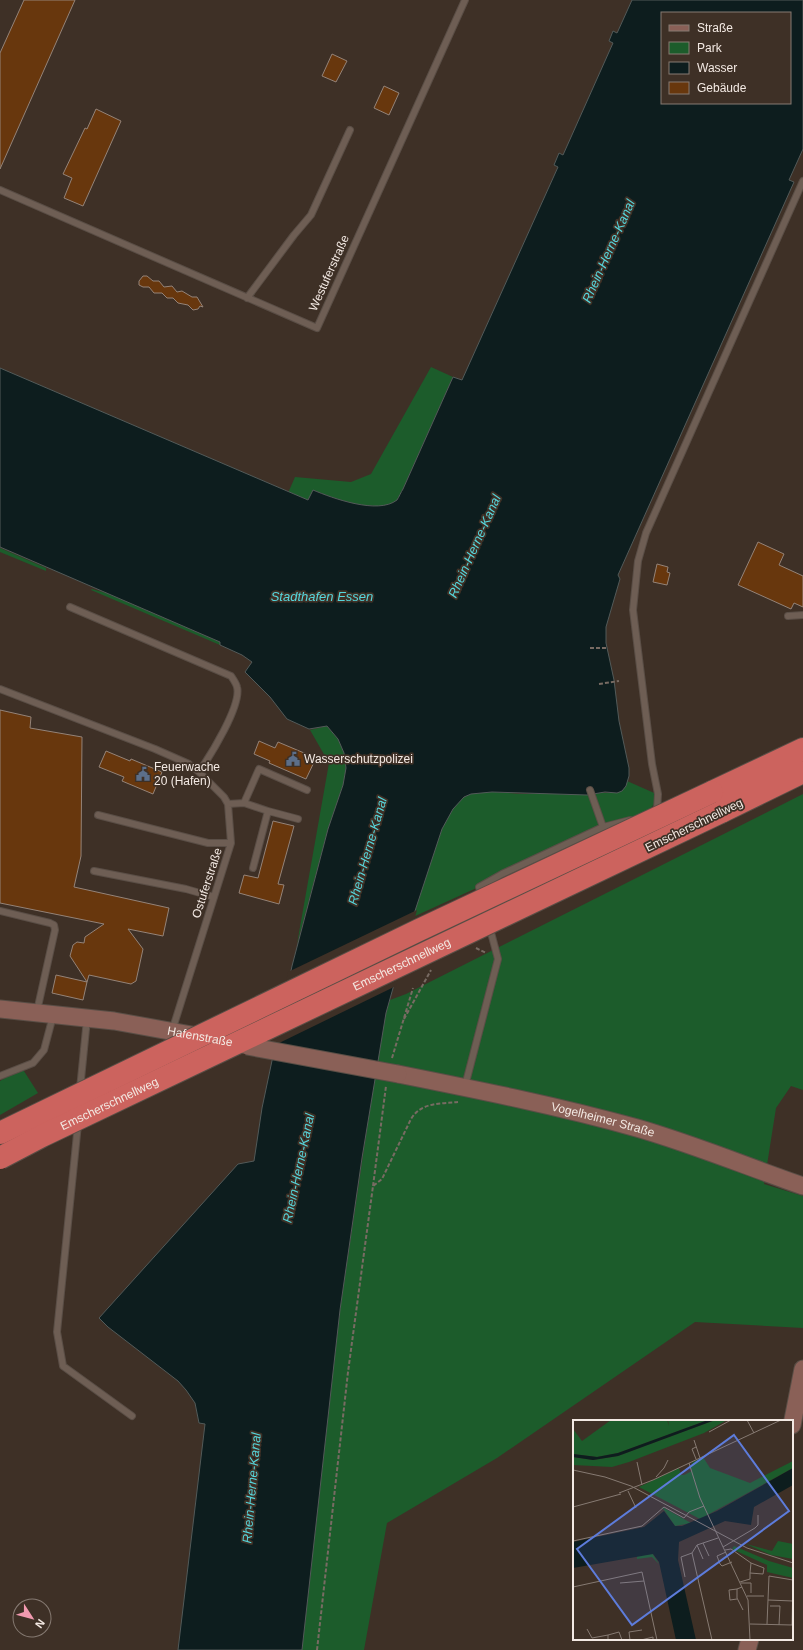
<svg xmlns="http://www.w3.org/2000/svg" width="803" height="1650" viewBox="0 0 803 1650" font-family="Arial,sans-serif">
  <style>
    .green { fill: #1c5c2b }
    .water { fill: #0d1d1e; stroke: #525a59; fill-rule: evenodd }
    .pier { fill: #3e3026 }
    .building { fill: #68370d; stroke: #948378 }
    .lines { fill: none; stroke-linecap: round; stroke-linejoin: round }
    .lane-casing { stroke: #5a4e46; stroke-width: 8 }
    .secondary-casing { stroke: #5a4e46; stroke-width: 19 }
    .highway-casing { stroke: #5a4e46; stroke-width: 24 }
    .path { stroke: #786b63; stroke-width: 2; stroke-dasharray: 4 2; stroke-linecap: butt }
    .lane { stroke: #6e5e54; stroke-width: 6 }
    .secondary { stroke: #8a6057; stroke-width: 17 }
    .highway { stroke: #cc635e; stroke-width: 22 }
    .secondary-bridge-casing { stroke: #5a4e46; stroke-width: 19; stroke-linecap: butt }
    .highway-bridge-casing { stroke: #5a4e46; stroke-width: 24; stroke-linecap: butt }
    .secondary-bridge { stroke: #8a6057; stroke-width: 17 }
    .highway-bridge { stroke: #cc635e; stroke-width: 22 }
    .labels { text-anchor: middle; stroke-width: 3.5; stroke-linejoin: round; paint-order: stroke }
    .street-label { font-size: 12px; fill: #f3e9e3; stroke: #3e3026 }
    .poi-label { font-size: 12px; fill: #f3e9e3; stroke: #3e3026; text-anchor: start }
    .water-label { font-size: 13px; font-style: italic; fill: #56d6dc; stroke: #3e3026 }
    .inset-road { fill: none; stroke: #867a72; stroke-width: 1 }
    .view { fill: #5d7cdb; fill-opacity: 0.15; stroke: #5d7cdb; stroke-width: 2 }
    .inset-edge { fill: none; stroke: #f3e9e3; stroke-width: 2 }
  </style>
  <rect width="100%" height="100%" fill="#3e3026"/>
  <path class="green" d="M431,367L453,377L403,489C401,492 399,498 397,500C378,515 333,498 313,490L308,500L288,493L295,477L351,482L371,474Z
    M0,548L46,568V571L0,552Z
    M92,589L106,593L220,642V645L91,590Z
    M327,726L338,739L344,753L346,768L343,785L328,829L297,944L329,763L310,730Z
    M627,781L661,796L650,809L413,917C422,889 441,802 471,794C489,789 508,794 526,794C544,793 563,794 581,794C593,794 604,792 617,793L626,786Z
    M803,794V1090L791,1086L776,1108L764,1184L803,1196V1328L695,1322L497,1458L387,1523L364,1650H302L340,1310L377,1062L386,1013L390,1000L406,994Z
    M22,1068L38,1093L0,1115V1081Z"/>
  <path class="water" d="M632,0H803V149L789,180L794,182L618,575L620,579L606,627V643L614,680L619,721L629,768V776L626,786L622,791L617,793L605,792L587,795L492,792L471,794L464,797L453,809L442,829L413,917L386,1013L362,1158L340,1310L302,1650H178L205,1424L199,1423L195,1403L186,1390L178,1381L108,1327L99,1318L238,1164L254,1161L262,1108L292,966L328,829L343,785L346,768L344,753L338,739L327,726L309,729L287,719L270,697L245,672L252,662L242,655L220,645V642L0,547V368L308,500L313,490C332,498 378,515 397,500C399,497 401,492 403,489L453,377L462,380L558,167L554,165L559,153L563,155L613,43L609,41L613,31L617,33L618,31ZM662,13H790V103H662Z"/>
  <path class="pier" d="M417,910L396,986L273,1046L288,972Z"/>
  <path class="building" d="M24,0H75L0,169V53Z
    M332,54L347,61L336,82L322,76Z
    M384,86L399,93L389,115L374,108Z
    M96,109L121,121L83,206L64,198L72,178L63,174L85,128L87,129Z
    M143,276H147L153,281H159L164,287L172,286L177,292L182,291L192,297H197L203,307L200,306L198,309L193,310L188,305L178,303L173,298H167L162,293H154L149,287H143L139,285V281Z
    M758,542L784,554L779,565L803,576V607L794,603L791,609L738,585Z
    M657,564L668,567L667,572L670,573L667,585L653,582Z
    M0,710L31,717L30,728L82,737L81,856L74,887L169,908L163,936L128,929L143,949L136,981L131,984L89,975L87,982L70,956L73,945L77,942L84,943L85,937L104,924L0,903Z
    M259,741L275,748L278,742L316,758L306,779L269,763L270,761L254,754Z
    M106,751L130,761L131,759L162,772L153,794L122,781L124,777L99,767Z
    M273,821L294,826L278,884L284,885L279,904L239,893L244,875L258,878Z
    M56,975L87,982L83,1000L52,993Z"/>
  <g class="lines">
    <defs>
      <path id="lane" d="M0,190L317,328L465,0
        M247,298L294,235L311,215L350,130
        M70,607L231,676C233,679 236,683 237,687C242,705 210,756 199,772
        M788,616L803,615
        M0,689L155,749L189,764L199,772L224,797L228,804L231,843L172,1031
        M590,790L603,827
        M244,803L259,769L307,790
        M228,804L244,803L268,811
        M655,811L657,810L658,794L652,764L633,610L638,561L646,533L803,181
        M98,815L208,843H231
        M253,868L268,811L298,819
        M94,871L186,889L214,897
        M0,911L50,923L54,925L55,930L37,1011
        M0,1076L33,1063L44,1050L53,1016
        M465,1086L498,959L479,887L502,874L603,827L630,820
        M80,1089L87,1019
        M78,1124L57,1332L63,1366L132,1416"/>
      <g id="secondary">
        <path id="s1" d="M0,1009L114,1021L241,1044"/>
        <path id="s2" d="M398,1074C478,1090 558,1106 637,1128C693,1144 748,1167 803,1186"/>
        <path d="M792,1425L803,1369"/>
        <path d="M747,1650L750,1639"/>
      </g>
      <path id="highway" d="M712,792L803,749
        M721,812L803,772"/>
    </defs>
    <use href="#lane" class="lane-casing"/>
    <use href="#secondary" class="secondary-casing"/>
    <use href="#highway" class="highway-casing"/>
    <path class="path" d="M590,648H607
      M599,684L619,681
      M476,948L486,953
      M404,1019L431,970
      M392,1058L413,988
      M373,1186L386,1086
      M317,1650L348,1372L373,1186L382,1179L411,1119C421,1102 440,1104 458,1102"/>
    <use href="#lane" class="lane"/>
    <use href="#secondary" class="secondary"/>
    <use href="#highway" class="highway"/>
    <defs>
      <path id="secondary-bridge" d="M247,1046L398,1074"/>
      <g id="highway-bridge">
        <path d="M0,1133L419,930L712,792"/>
        <path id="s3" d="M0,1158L42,1136L721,812"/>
      </g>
    </defs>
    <use href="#secondary-bridge" class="secondary-bridge-casing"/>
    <use href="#highway-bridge" class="highway-bridge-casing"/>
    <use href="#secondary-bridge" class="secondary-bridge"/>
    <use href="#highway-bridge" class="highway-bridge"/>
  </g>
  <defs>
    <symbol id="civic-bare" viewBox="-9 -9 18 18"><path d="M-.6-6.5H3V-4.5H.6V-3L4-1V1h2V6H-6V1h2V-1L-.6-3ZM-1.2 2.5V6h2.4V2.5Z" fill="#5c6f8a" stroke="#3e3026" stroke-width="2.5" paint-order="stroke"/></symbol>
  </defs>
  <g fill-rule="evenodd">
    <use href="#civic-bare" x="283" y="749" width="20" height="20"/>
    <use href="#civic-bare" x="133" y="764" width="20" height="20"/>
  </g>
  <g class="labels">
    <g class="street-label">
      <text transform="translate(329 273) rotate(-66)" y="4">Westuferstraße</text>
      <text transform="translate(694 825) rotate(-26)" y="4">Emscherschnellweg</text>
      <text transform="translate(207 883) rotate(-72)" y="4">Ostuferstraße</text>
      <text dy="4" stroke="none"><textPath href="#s3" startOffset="446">Emscherschnellweg</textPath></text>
      <text dy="4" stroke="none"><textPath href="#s1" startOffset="202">Hafenstraße</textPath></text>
      <text dy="4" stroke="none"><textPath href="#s3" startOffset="122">Emscherschnellweg</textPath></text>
      <text dy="4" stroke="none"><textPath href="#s2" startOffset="210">Vogelheimer Straße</textPath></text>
    </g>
    <g class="poi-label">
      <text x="304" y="763">Wasserschutzpolizei</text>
      <text x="154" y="771">Feuerwache<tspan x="154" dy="14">20 (Hafen)</tspan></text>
    </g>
    <g class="water-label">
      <text transform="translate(608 251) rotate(-66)" y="5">Rhein-Herne-Kanal</text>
      <text transform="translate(474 546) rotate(-66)" y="5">Rhein-Herne-Kanal</text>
      <text x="322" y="601">Stadthafen Essen</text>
      <text transform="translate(367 851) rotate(-74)" y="5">Rhein-Herne-Kanal</text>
      <text transform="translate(298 1168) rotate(-78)" y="5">Rhein-Herne-Kanal</text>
      <text transform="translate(251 1488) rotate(-85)" y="5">Rhein-Herne-Kanal</text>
    </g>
  </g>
  <g transform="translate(573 1420)">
    <rect width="220" height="220" fill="#3e3026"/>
    <path d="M38,0H94L96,6L95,0H135L45,33L24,37L0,34V9L9,21ZM142,0H154L131,13L56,42L39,47L0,45V37L20,40L45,36ZM130,37L137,48L177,63L220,41V48L127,99L66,67L106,48L108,55H111L119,51L117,46L120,42ZM89,87L91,88L118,103L102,106ZM205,121L220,124V139L198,135L173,124L199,131ZM161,126L196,141L220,148V158L194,152V145L159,129ZM79,133L86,144L79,137L64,139V136Z" fill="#1c5c2b"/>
    <path d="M135,0H142L45,36L20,40L0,37V34L24,37L45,33ZM220,48V65L181,87L178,105L152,101L106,122L105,140L123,220H103L86,142L80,134L0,148V122L71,107L91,91L102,106H109L144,91Z" fill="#0d1d1e"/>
    <path class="inset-road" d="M174,0L181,13M136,12L158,0M121,20L127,38M123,39L119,29L123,27M64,42L69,65M116,43L127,78L175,180L177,220M0,50L32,57L58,66L174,128L220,143M83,57L91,48L95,40M55,71L63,88M46,73L80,60L208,0M0,87L48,74M0,121L69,106L91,87L111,98L116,92L131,86M130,123L136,136M124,125L130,139M150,127L182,108L185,105V95M152,130L158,129L178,143M153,132L144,136L147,144L149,146L159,142M112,157L108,137L119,133M167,162L177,159V153L190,154L191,148L178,143L177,153M47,163L71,161M168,163H178V173M0,167L69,152L84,220M169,167L164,169V178L170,190M164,169L156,170L157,180L164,179M174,176H191M220,181L195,180L196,156L220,160M197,186H207L206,205M177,204L219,205M194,204L195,180M219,205L220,161M14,209L19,218L35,215M35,220V215L46,212L49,220M57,220L56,212L69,210M68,220L80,217V220M139,220L119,133L124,125L145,118"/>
    <path class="view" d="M161,15L216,91L59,205L4,129Z"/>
    <rect width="220" height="220" class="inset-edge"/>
  </g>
  <rect x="661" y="12" width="130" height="92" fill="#3e3026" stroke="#867a72"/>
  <rect x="669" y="25" width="20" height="6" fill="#8a6057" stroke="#867a72"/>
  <text x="697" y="32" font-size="12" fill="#f3e9e3">Straße</text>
  <rect x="669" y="42" width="20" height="12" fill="#1c5c2b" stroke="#867a72"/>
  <text x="697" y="52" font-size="12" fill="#f3e9e3">Park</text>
  <rect x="669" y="62" width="20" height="12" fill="#0d1d1e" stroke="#867a72"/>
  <text x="697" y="72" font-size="12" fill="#f3e9e3">Wasser</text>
  <rect x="669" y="82" width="20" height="12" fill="#68370d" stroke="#867a72"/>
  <text x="697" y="92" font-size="12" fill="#f3e9e3">Gebäude</text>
  <g transform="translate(32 1618) rotate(126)"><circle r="19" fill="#3e3026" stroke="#867a72"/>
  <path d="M0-3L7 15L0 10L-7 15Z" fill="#f29ab0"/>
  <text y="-6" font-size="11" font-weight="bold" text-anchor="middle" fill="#f3e9e3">N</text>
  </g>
</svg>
